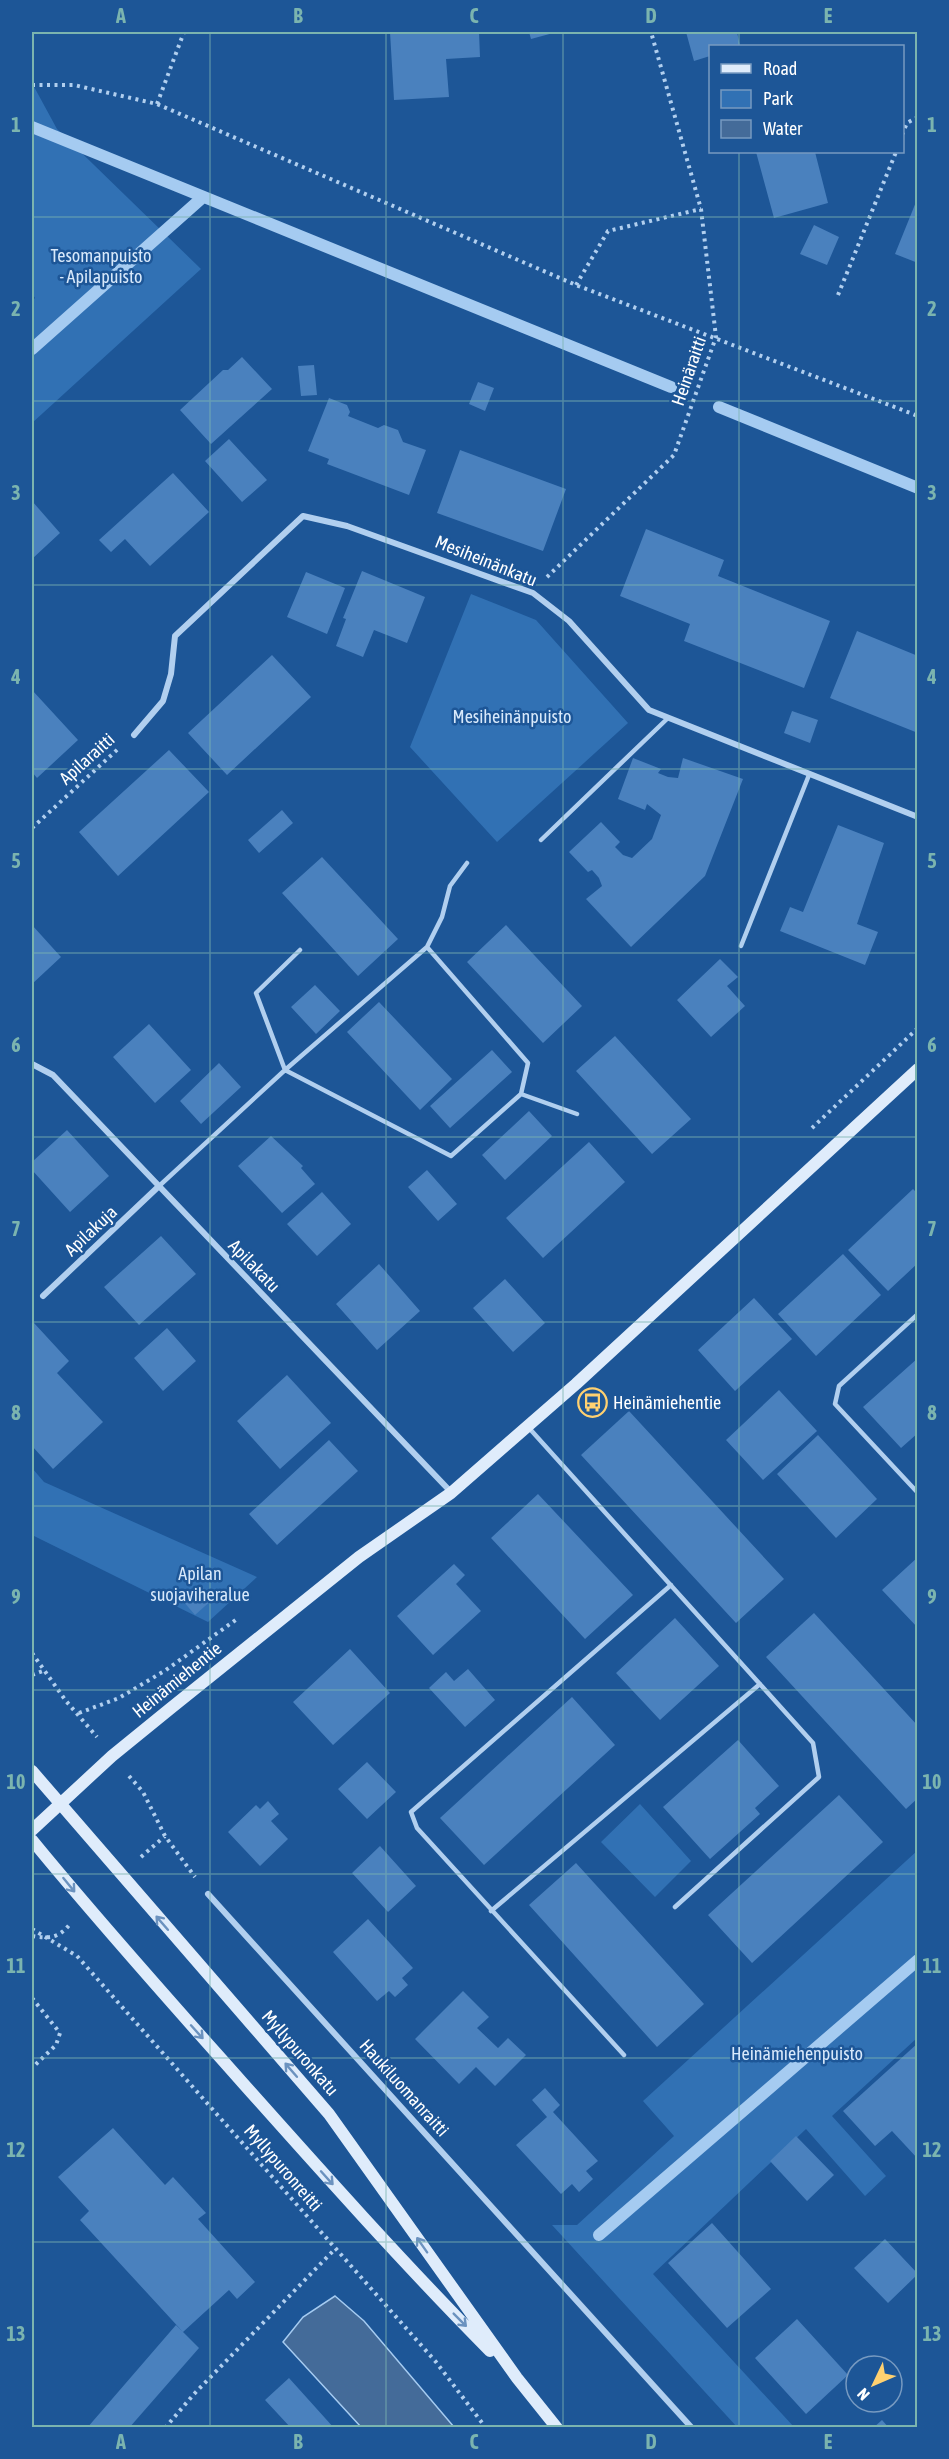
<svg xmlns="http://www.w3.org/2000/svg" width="949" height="2459" viewBox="0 0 949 2459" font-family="'Asap Condensed',sans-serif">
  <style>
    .green { fill: #3171b4 }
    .water { fill: #446b99; stroke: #a5cbf1; stroke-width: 1.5 }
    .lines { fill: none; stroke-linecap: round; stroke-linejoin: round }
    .stream { stroke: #a5cbf1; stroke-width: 12 }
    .building { fill: #4a81be }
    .path { stroke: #b1cfef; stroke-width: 4; stroke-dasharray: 3 4.5; stroke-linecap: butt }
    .lane { stroke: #b1cfef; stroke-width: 4.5 }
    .street { stroke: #b1cfef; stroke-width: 6 }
    .secondary { stroke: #dfecfb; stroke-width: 12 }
    .oneway { stroke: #6b92bf }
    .grid { fill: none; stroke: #7bb4af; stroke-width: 1.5; stroke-opacity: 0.55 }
    .labels { text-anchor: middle; stroke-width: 5; stroke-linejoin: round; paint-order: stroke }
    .park-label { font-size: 18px; fill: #d8e9fb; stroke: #1d5697 }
    .street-label { font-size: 18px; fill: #fff; stroke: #1d5697 }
    .poi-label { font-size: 18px; fill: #fff; stroke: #1d5697; text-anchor: start }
    .neatline { fill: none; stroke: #7bb4af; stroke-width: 2 }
    .grid-label { font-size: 20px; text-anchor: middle; font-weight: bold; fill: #7bb4af }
  </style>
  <rect width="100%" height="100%" fill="#1d5697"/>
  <path class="green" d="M32,83L57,129L201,269L32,423V301L35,298L32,293Z
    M471,594L536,620L628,723L497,842L410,747Z
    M32,1468L44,1482L257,1577L208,1622L32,1535Z
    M640,1804L691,1861L655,1897L601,1842Z
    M917,1851V2038L832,2116L886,2176L865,2196L806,2129L653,2274L794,2427H737L552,2225H577L674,2136L643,2101Z"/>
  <path class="water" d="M335,2296L364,2321L454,2427H361L283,2342L303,2317Z"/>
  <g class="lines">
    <path class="stream" d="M32,127L671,387
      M32,349L203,197
      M719,407L918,488
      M599,2235L918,1960"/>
  </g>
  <path class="building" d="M390,32H479L480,57L446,59L449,97L394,100Z
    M529,32H557L531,39Z
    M686,32H737L740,46H710V56L694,61Z
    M756,152H815L828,203L774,218Z
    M918,197V263L895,254Z
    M814,225L839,237L827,265L800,254Z
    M242,357L272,389L211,444L180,410L223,370H228Z
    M314,365L317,395L301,396L298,366Z
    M478,382L494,388L485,411L469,404Z
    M329,398L347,405L350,412L348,416L378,428L384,425L398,430L403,442L426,450L409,495L327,464L329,459L308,451Z
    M229,439L267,480L242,502L205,461Z
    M460,450L566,489L543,551L437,513Z
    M173,473L209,512L150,566L125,539L111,552L99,540Z
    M32,501L60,533L32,559Z
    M646,529L724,560L718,576L830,621L804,688L684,641L690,624L620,596Z
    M362,571L425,597L407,643L374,630L363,657L336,646L346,619L343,618Z
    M306,572L345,588L327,634L287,617Z
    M857,631L918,656V733L830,698Z
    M272,655L311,697L227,775L188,733Z
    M32,690L78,740L37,778L32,772Z
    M792,711L818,720L810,743L784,733Z
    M169,750L209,792L118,876L79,832Z
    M633,758L661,769L658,773L668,777L678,778L683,758L743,779L705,876L631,947L586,899L602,886L599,878L592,870L588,872L569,852L601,822L620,842L615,847L623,855L632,858L652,839L661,815L647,804L645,810L618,799Z
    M282,810L293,823L259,853L248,840Z
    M838,825L884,843L857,924L878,932L865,965L780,931L790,907L803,912Z
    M322,857L398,939L358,976L282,893Z
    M32,925L61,957L32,984Z
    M506,925L582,1006L543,1043L467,962Z
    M720,959L738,977L727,986L745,1006L711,1037L677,1000Z
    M315,985L340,1011L316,1034L291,1007Z
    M379,1002L452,1079L420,1110L347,1032Z
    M149,1024L191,1070L155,1103L113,1057Z
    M615,1036L691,1119L652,1154L576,1071Z
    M492,1050L512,1072L450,1128L430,1106Z
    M219,1063L241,1087L201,1124L180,1101Z
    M529,1111L552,1136L505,1180L482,1155Z
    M67,1130L109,1176L70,1212L32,1170V1162Z
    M271,1136L303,1166L301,1168L315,1184L282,1213L238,1166Z
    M589,1142L625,1182L543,1258L506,1218Z
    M427,1170L457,1204L438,1221L408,1187Z
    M913,1189L918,1194V1263L888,1291L848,1250Z
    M322,1192L351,1224L317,1256L287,1224Z
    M161,1236L196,1274L139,1325L104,1287Z
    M843,1254L881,1295L816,1356L778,1314Z
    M379,1264L420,1311L377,1350L336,1304Z
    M505,1279L545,1323L513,1352L473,1308Z
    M754,1298L792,1339L735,1391L698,1350Z
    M34,1323L69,1361L57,1373L103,1422L53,1469L32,1446V1326Z
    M167,1328L196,1361L163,1391L134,1358Z
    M918,1358V1433L901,1448L863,1407Z
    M287,1375L331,1423L280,1469L237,1421Z
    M779,1390L817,1431L763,1480L726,1440Z
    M629,1411L784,1579L736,1623L581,1455Z
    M818,1435L877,1499L836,1538L777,1474Z
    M329,1440L358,1471L277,1545L249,1514Z
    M538,1494L633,1595L585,1639L491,1538Z
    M918,1557V1628L882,1590Z
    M454,1564L465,1575L456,1584L481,1611L433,1655L397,1616Z
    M201,1585L213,1599L195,1615L183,1601Z
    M814,1613L918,1726V1798L906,1809L766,1657Z
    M675,1618L719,1666L660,1720L616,1673Z
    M350,1649L390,1693L333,1745L293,1702Z
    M468,1669L495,1700L465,1727L429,1688L446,1672L454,1681Z
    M572,1697L615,1745L484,1865L440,1818Z
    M738,1740L779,1786L755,1808L760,1814L710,1859L663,1807Z
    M367,1762L396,1792L367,1819L338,1789Z
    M839,1795L883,1842L752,1963L708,1915Z
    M268,1801L279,1814L271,1821L288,1839L260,1866L228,1832L256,1805L260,1809Z
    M380,1846L416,1886L388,1912L352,1873Z
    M576,1863L704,2004L657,2047L529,1905Z
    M368,1919L413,1968L402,1978L408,1985L395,1997L389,1991L377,2001L333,1952Z
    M463,1991L489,2017L477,2028L498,2048L508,2038L526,2055L495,2086L476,2067L459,2084L415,2039Z
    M918,2043V2159L892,2131L875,2146L843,2111Z
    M545,2088L560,2105L553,2112L598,2161L586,2171L593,2179L579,2192L572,2184L561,2194L516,2145L547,2117L532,2100Z
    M113,2128L165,2185L173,2177L206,2213L198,2219L255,2282L237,2299L229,2290L183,2332L80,2220L89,2211L58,2177Z
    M796,2136L834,2175L807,2201L770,2161Z
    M712,2223L771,2289L727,2328L668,2263Z
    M885,2239L918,2274L888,2303L854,2268Z
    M797,2319L848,2375L806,2414L755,2358Z
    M176,2325L199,2348L129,2428H87Z
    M289,2378L334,2428H291L265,2400Z
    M882,2420L889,2428H873Z"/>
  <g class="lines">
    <path class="path" d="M32,85H74L157,104L576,285L918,416
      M157,104L184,32
      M902,135L907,123L918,117
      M576,285L608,231L701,209
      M838,295L896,152
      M547,577L674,455L716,337L701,209L651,32
      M32,828L118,749
      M812,1128L918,1028
      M32,1653L66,1701L97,1737
      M32,1675L43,1671
      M79,1713L119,1698L166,1670L237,1619
      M129,1776L143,1792L165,1836L195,1877
      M141,1857L165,1836
      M32,1929L77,1956L436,2362L486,2428
      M32,1936C49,1939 59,1938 70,1924
      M32,1998L60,2033L56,2045L32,2068
      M165,2428L194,2394L335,2249"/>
    <path class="lane" d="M541,840L668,718
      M741,946L809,775
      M300,950L256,993L285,1070L427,947
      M521,1094L577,1114
      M158,1187L285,1070L451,1156L521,1094L528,1063L427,947L442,917L450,886L467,863
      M918,1314L839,1386L835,1404L918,1493
      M529,1428L813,1743L819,1777L675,1907
      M491,1911L760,1684
      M624,2055L417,1828L411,1812L671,1585"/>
    <path class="street" d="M134,735L163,701L171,674L175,636L303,516L347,526L533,593L569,621L649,710L918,817
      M32,1064L53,1075L451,1492
      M43,1296L158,1187
      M208,1894L692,2428"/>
    <path class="secondary" d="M32,1771L329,2114L517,2378L557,2428
      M32,1830L112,1756L171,1708L359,1557L451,1493L576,1384L918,1069
      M32,1840C99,1922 170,2001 241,2081C322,2172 404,2264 490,2351"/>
  </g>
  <defs><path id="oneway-shaft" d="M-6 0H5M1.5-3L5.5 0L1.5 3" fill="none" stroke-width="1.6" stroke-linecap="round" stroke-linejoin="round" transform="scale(1.5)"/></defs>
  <g class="oneway">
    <use href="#oneway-shaft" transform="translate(69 1885) rotate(51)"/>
    <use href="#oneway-shaft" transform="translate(162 1923) rotate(-131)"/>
    <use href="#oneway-shaft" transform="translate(197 2032) rotate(48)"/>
    <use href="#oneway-shaft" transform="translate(291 2070) rotate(-131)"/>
    <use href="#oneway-shaft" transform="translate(327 2178) rotate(48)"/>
    <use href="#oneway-shaft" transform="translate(422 2245) rotate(-125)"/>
    <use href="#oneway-shaft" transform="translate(460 2320) rotate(45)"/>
  </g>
  <path class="grid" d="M210,32V2428M386,32V2428M563,32V2428M739,32V46M739,152V2428M32,217H918M32,401H918M32,585H918M32,769H918M32,953H918M32,1137H918M32,1322H918M32,1506H918M32,1690H918M32,1874H918M32,2058H918M32,2242H918"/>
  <defs>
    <symbol id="bus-ring" viewBox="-11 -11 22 22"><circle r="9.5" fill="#1d5697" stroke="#ffd170" stroke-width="1.5"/><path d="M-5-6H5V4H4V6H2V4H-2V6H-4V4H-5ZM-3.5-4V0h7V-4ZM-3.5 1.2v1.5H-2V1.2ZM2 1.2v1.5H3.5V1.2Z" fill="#ffd170"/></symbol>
  </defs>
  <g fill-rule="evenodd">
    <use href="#bus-ring" x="576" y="1386" width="33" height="33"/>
  </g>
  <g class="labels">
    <g class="park-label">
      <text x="101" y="262">Tesomanpuisto<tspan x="101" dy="21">- Apilapuisto</tspan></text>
      <text x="512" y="723">Mesiheinänpuisto</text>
      <text x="200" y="1580">Apilan<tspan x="200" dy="21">suojaviheralue</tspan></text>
      <text x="797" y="2060">Heinämiehenpuisto</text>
    </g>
    <g class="street-label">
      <text transform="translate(689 371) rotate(-71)" y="6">Heinäraitti</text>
      <text transform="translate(486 561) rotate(22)" y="6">Mesiheinänkatu</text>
      <text transform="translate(87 759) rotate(-42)" y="6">Apilaraitti</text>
      <text transform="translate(91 1231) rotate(-43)" y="6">Apilakuja</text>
      <text transform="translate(254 1266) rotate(46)" y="6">Apilakatu</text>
      <text transform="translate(177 1680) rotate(-39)" y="6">Heinämiehentie</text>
      <text transform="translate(300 2053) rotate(49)" y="6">Myllypuronkatu</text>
      <text transform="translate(404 2088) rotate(48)" y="6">Haukiluomanraitti</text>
      <text transform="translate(283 2168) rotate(49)" y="6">Myllypuronreitti</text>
    </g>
    <g class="poi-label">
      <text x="613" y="1409">Heinämiehentie</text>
    </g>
  </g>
  <rect width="949" height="2459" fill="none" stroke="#1d5697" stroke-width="66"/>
  <rect x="709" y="45" width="195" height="108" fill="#1d5697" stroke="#779ac1" stroke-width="1.5"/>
  <rect x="721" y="64" width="30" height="9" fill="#dfecfb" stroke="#779ac1" stroke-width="1.5"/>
  <text x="763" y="75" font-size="18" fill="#ffffff">Road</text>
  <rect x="721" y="90" width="30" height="18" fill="#3171b4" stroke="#779ac1" stroke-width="1.5"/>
  <text x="763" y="105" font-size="18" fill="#ffffff">Park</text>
  <rect x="721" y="120" width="30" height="18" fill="#446b99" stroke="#779ac1" stroke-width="1.5"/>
  <text x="763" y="135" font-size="18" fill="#ffffff">Water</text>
  <g transform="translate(874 2384) rotate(226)"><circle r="28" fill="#1d5697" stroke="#779ac1" stroke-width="1.5"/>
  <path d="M0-4.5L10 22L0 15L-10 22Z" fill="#ffd170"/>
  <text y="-9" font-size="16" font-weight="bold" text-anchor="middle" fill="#ffffff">N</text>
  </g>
  <rect x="33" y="33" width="883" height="2393" class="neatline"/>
  <g class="grid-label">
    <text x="121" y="23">A</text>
    <text x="298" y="23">B</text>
    <text x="474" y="23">C</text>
    <text x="651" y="23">D</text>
    <text x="828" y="23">E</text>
    <text x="16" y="132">1</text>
    <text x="932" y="132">1</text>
    <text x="16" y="316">2</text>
    <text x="932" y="316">2</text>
    <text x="16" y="500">3</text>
    <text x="932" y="500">3</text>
    <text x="16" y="684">4</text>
    <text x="932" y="684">4</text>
    <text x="16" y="868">5</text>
    <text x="932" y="868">5</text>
    <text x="16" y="1052">6</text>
    <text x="932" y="1052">6</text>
    <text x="16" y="1236">7</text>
    <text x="932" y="1236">7</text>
    <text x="16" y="1420">8</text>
    <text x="932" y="1420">8</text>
    <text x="16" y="1604">9</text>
    <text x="932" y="1604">9</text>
    <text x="16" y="1789">10</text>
    <text x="932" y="1789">10</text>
    <text x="16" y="1973">11</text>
    <text x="932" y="1973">11</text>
    <text x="16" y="2157">12</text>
    <text x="932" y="2157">12</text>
    <text x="16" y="2341">13</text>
    <text x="932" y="2341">13</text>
    <text x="121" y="2449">A</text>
    <text x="298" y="2449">B</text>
    <text x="474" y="2449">C</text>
    <text x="651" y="2449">D</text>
    <text x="828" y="2449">E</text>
  </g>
</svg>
